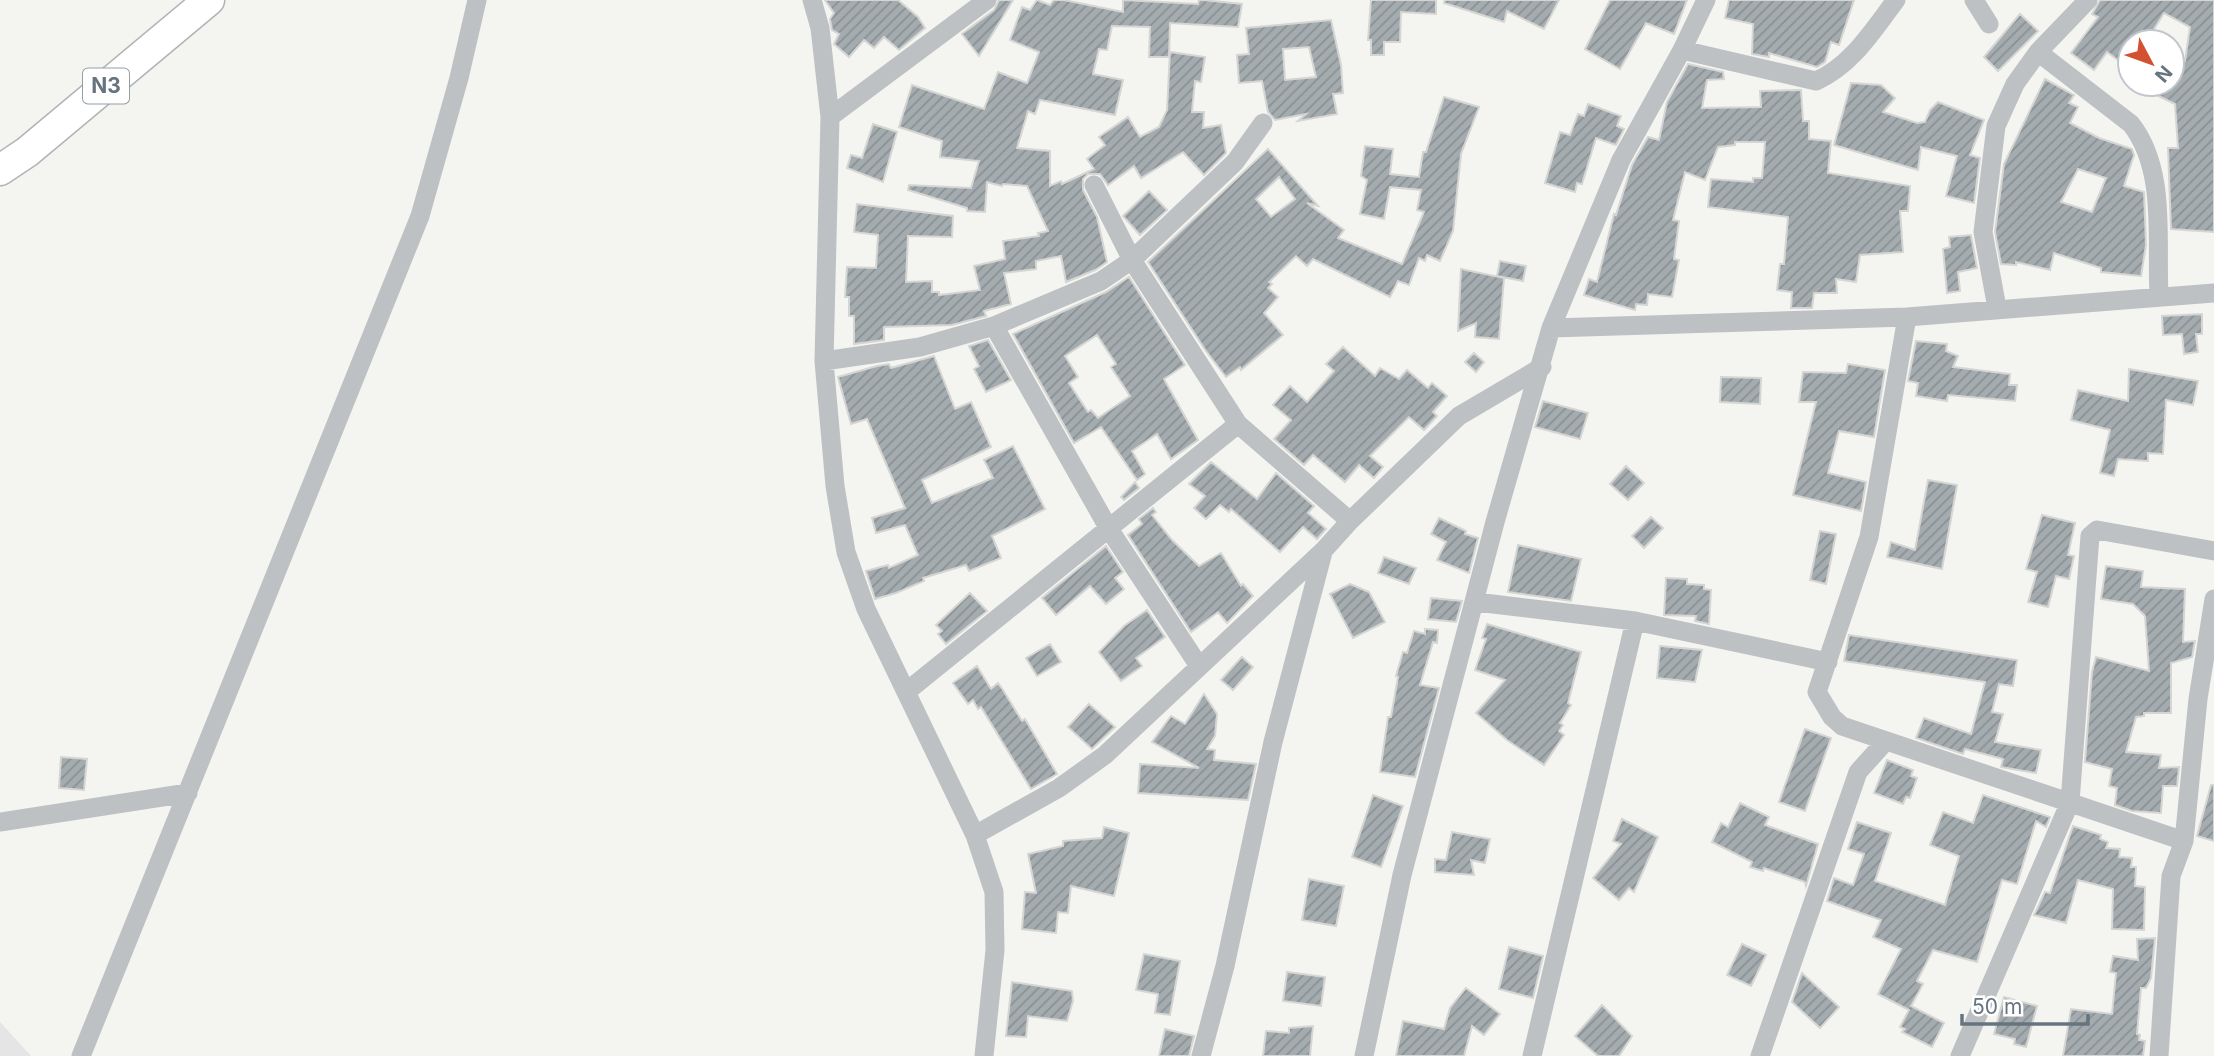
<svg xmlns="http://www.w3.org/2000/svg" width="2214" height="1056" viewBox="0 0 2214 1056" font-family="Inter,sans-serif">
  <style>
    .built { fill: #e4e5e4 }
    .building { fill: url(#building-hatch); stroke: #d5d5d3; stroke-width: 2; fill-rule: evenodd }
    .lines { fill: none; stroke-linecap: round; stroke-linejoin: round }
    .highway-casing { stroke: #b0b4b6; stroke-width: 33 }
    .minor { stroke: #bdc1c4; stroke-width: 19 }
    .highway { stroke: #fff; stroke-width: 30 }
    .labels { text-anchor: middle; stroke-width: 7; stroke-linejoin: round; paint-order: stroke }
    .shield { fill: #fff; stroke: #939ea5; stroke-width: 2 }
    .shield-label { font-size: 21px; font-weight: bold; fill: #65747f }
  </style>
  <defs>
    <pattern id="building-hatch" width="6" height="6" patternUnits="userSpaceOnUse" patternTransform="scale(1.75)"><rect width="6" height="6" fill="#a4acb0"/><path d="M-1 1l2-2M0 6l6-6M5 7l2-2" fill="none" stroke="#899194"/></pattern>
  </defs>
  <rect width="100%" height="100%" fill="#f4f4f0"/>
  <path class="built" d="M0,1022L31,1056H0Z"/>
  <path class="building" d="M825,0H898L918,17L925,28L899,50L884,37L874,48L864,40L849,57L834,44L839,34L832,30L830,19L834,13Z
    M999,0H1013L979,56L962,34L994,10Z
    M1037,0L1050,5L1054,0H1064L1123,12V0L1198,4L1199,0H1203L1242,4L1238,27L1170,23L1169,57H1149L1150,27L1112,26L1107,50L1099,49L1093,74L1123,80L1115,115L1040,100L1035,114L1028,111L1017,148L1050,151V186L1061,181L1062,184L1094,169L1087,159L1105,145L1099,137L1128,117L1140,137L1159,127L1167,110L1170,52L1205,57L1201,82L1195,81L1192,112H1204L1203,128L1221,125L1226,153L1204,175L1183,152L1141,178L1134,166L1108,185L1100,174H1088L1083,179V190L1097,217L1107,262L1095,270L1066,282L1061,256L1036,261V269L1004,273L1011,304L984,311L986,316L952,325L884,327V340L854,344V316H849V297H845L847,267L876,268L878,235L854,232L857,204L953,216L952,237L908,236L906,282L932,281V292H939V295L980,290L974,266L1005,259L1003,241L1039,236L1038,233L1048,231L1027,186L1003,184L1002,186L987,182L985,212L967,211V208L908,190L909,185L971,188L979,161L940,157L942,141L899,127L912,85L984,109L998,72L1027,83L1039,52L1010,40L1022,7L1030,10Z
    M1371,0H1436V14L1401,12L1400,42H1384V55H1371V40H1368Z
    M1445,0H1559L1544,29L1507,11L1504,22L1444,3Z
    M1610,0H1687L1674,34L1646,23L1620,69L1585,49Z
    M1729,0H1854L1839,45L1831,42L1825,62L1817,67L1769,53V57L1752,54L1753,24L1725,18Z
    M2100,0H2214V232L2171,229L2168,148H2178L2175,104L2134,84H2172V55L2185,61L2190,27L2164,13L2146,42H2130V69L2107,52L2094,70L2071,53L2098,17L2092,14Z
    M2020,14L2038,31L1998,71L1984,57Z
    M1331,20L1341,65L1343,93L1333,94L1337,114L1298,121L1306,114L1275,120L1268,112L1262,81L1239,83L1237,55L1249,54L1246,28ZM1309,47L1316,77L1285,80L1283,49Z
    M1688,64L1723,72L1724,79L1707,80L1702,108L1761,107L1760,91L1801,90L1803,121H1809V139L1831,141L1828,173L1910,186L1908,211H1900L1903,252L1860,255L1856,282L1836,279L1837,293H1814L1812,308H1791L1792,292L1777,290L1780,264H1784L1788,217L1708,207L1711,179L1753,182V178H1762L1765,142H1735V145L1718,147L1705,180L1685,172L1673,220L1679,221L1674,259L1679,260L1672,297L1648,294L1647,305L1636,304L1635,310L1584,295L1589,279L1597,282L1614,214L1616,215L1632,165L1648,137L1659,140L1667,102Z
    M2045,79L2074,95L2069,103L2078,107L2070,123L2099,138L2132,149L2134,155L2124,186L2144,192L2146,245L2141,276L2101,272V268L2054,253L2050,270L2016,262V265L2001,264L1995,232L2004,164ZM2078,169L2106,178L2092,212L2061,202Z
    M1851,83L1881,85L1895,98L1883,112L1917,123L1925,122L1930,110L1938,102L1984,120L1970,155L1980,158L1974,203L1946,196L1957,156L1921,147L1918,170L1834,145Z
    M1444,97L1479,107L1461,154L1453,231L1440,261L1427,255L1425,261L1419,258L1409,285L1398,281L1390,297L1313,259L1307,266L1296,256L1269,282L1272,284L1268,288L1278,297L1264,313L1283,335L1241,370L1240,367L1226,377L1206,351L1148,262L1268,149L1318,206L1307,203L1344,230L1338,238L1402,264L1424,212L1417,210L1421,190L1390,187L1384,219L1360,214L1367,180L1361,176L1365,146L1393,149L1390,174L1419,177L1423,152H1426ZM1279,177L1295,199L1271,217L1256,199Z
    M1588,104L1621,116L1617,126L1624,129L1616,145L1596,138L1582,184L1577,183L1575,192L1545,183L1560,132L1570,135L1578,114L1584,116Z
    M873,124L897,132L883,182L847,168L851,155L862,158Z
    M1149,191L1167,210L1140,235L1123,216Z
    M1971,235L1977,268L1958,272L1960,291L1947,293L1943,249L1950,247L1949,237Z
    M1500,261L1526,266L1523,281L1497,276Z
    M1461,269L1504,278L1499,339L1475,337L1476,323L1458,331Z
    M1129,277L1185,365L1164,379L1198,440L1171,459L1157,434L1132,451L1145,474L1137,480L1101,427L1074,443L1013,334L1106,292ZM1097,335L1116,364L1111,367L1130,396L1098,418L1091,410L1088,412L1069,383L1078,377L1065,356Z
    M2202,314V334H2196L2198,352L2184,354L2182,334L2163,335L2162,316Z
    M988,340L1011,380L986,392L974,369L979,366L969,346Z
    M1916,341L1947,344L1946,351L1958,356L1953,367L2010,374L2009,385H2017L2015,401L1948,395L1947,401L1916,396L1918,383L1908,381Z
    M1343,347L1375,376L1380,368L1399,379L1407,370L1428,388L1432,383L1447,396L1433,412L1437,416L1424,430L1409,417L1370,456L1383,467L1374,478L1359,465L1345,482L1313,455L1304,465L1274,439L1291,420L1273,405L1290,386L1307,402L1334,371L1326,364Z
    M1474,353L1484,362L1476,372L1465,362Z
    M934,356L955,409L971,402L991,447L922,480L932,503L993,478L984,460L1013,446L1045,509L992,536L1001,558L969,571L966,565L923,578L924,581L896,593L875,599L866,571L888,565L889,568L918,555L905,525L876,533L872,518L905,508L867,419L851,424L838,377L877,366L889,364L891,368Z
    M1848,364L1885,370L1874,437L1839,431L1828,473L1866,482L1861,511L1793,495L1816,402H1799L1803,372L1846,373Z
    M2129,369L2198,381L2193,405L2166,400L2163,454L2148,453V461L2118,459L2114,476L2100,473L2110,430L2071,420L2078,390L2128,401Z
    M1721,377L1761,378L1760,404L1720,402Z
    M1543,401L1588,413L1580,439L1535,427Z
    M1211,462L1257,499L1276,473L1314,506L1308,513L1326,529L1317,539L1303,527L1280,552L1231,509L1229,512L1220,505L1206,519L1194,508L1205,496L1189,484Z
    M1626,466L1644,483L1628,500L1610,484Z
    M1928,480L1957,485L1942,569L1887,557L1891,542L1915,550Z
    M1135,482L1139,488L1124,500L1121,497Z
    M1153,508L1156,512L1152,515L1172,540L1199,566L1221,553L1241,586L1243,584L1253,596L1227,623L1218,612L1191,632L1128,535L1142,524L1139,519Z
    M2042,515L2075,523L2068,555L2074,556L2069,579L2056,576L2048,607L2028,602L2037,572L2026,569Z
    M1651,517L1663,528L1644,548L1632,536Z
    M1439,518L1466,531L1465,534L1478,538L1469,573L1437,560L1446,542L1431,534Z
    M1820,531L1836,534L1826,584L1810,580Z
    M1518,545L1581,559L1571,601L1508,592Z
    M1106,546L1123,572L1115,578L1124,589L1106,604L1090,586L1056,615L1042,598Z
    M1384,557L1416,568L1409,584L1378,573Z
    M2106,566L2143,571L2141,587L2185,589L2183,642L2195,641L2192,657L2171,663V713H2144V716L2136,717L2126,752L2161,755L2159,768L2179,767L2177,786H2163L2161,813L2132,811L2115,805L2117,788L2109,786L2112,769L2085,762L2092,672L2096,657L2149,671L2145,616L2133,604L2101,599Z
    M1666,578L1687,579V584L1704,585V589L1711,590L1709,624L1695,621L1696,616L1664,615Z
    M1350,584L1369,592L1385,622L1353,638L1330,594Z
    M970,593L987,611L946,644L938,634L942,631L936,625Z
    M1431,598L1462,601L1456,622L1428,619Z
    M1147,610L1165,637L1136,658L1142,666L1121,681L1099,652L1124,626Z
    M1487,624L1581,652L1568,703L1571,705L1560,723L1563,725L1559,731L1564,735L1544,765L1507,740L1476,713L1505,680L1475,670L1486,639L1482,638Z
    M1425,629L1438,630L1437,643L1433,642L1420,685L1439,688L1415,777L1380,772L1388,717H1391L1398,677L1396,676L1403,652L1407,653L1414,631L1425,634Z
    M1849,635L2017,660L2013,686L1999,684L1992,712L2003,714L1995,742L2041,750L2036,773L2001,767L2003,759L1965,749L1963,754L1916,738L1924,718L1971,734L1985,682L1844,661Z
    M1050,644L1061,662L1037,676L1026,658Z
    M1660,646L1702,650L1695,682L1657,678Z
    M1242,657L1253,667L1233,690L1221,680Z
    M977,666L991,689L998,683L1003,690L1022,721L1025,719L1057,774L1031,789L981,707L978,709L973,700L968,704L953,683Z
    M1204,694L1217,714L1215,736L1207,749L1215,750L1214,760L1256,764L1248,800L1138,793L1140,764L1199,768L1152,742L1171,716L1185,724Z
    M1089,704L1115,727L1092,749L1068,727Z
    M1805,729L1831,738L1805,811L1779,802Z
    M61,757L87,759L84,790L59,788Z
    M1887,760L1913,770L1911,776L1917,778L1910,798L1906,797L1903,804L1874,793Z
    M2211,785H2214V841L2197,836Z
    M1373,795L1403,806L1381,867L1352,857Z
    M1983,795L2050,817L2046,827L2036,821L2017,884L2002,880L1977,962L1933,950L1917,981L1923,984L1911,1006L1944,1023L1932,1047L1902,1032L1905,1029L1900,1027L1909,1010L1878,994L1901,949L1873,937L1881,920L1827,901L1834,878L1853,885L1864,854L1848,849L1857,822L1891,833L1875,881L1945,905L1959,856L1930,845L1943,812L1973,823Z
    M1740,803L1769,817L1765,825L1818,844L1806,886L1805,882L1764,868L1763,871L1750,867L1752,862L1712,842L1721,823L1728,827Z
    M1622,819L1658,837L1634,892L1629,888L1619,900L1593,878L1621,844L1613,841Z
    M2073,826L2101,835L2100,839L2108,842L2106,848L2120,849L2119,857L2132,858L2131,867H2136L2135,886L2145,887L2144,930L2112,929L2113,889L2078,880L2066,923L2034,915L2045,892L2050,893Z
    M1104,827L1129,833L1114,896L1071,886L1068,913L1058,912L1056,933L1022,929L1025,892L1036,893L1028,854L1063,846V841L1102,838Z
    M1452,832L1490,839L1485,863L1471,860L1474,875L1435,872V859L1446,860Z
    M1309,879L1344,886L1336,926L1302,920Z
    M2155,938L2151,978L2146,988H2141L2137,1034L2140,1035L2139,1040L2145,1041L2143,1056H2063L2071,1009L2112,1014L2116,973L2110,972L2113,956L2138,960L2137,939Z
    M1742,944L1766,955L1751,986L1727,975Z
    M1509,947L1543,956L1533,998L1499,989Z
    M1144,954L1180,961L1170,1015L1155,1013L1158,994L1136,990Z
    M1287,972L1325,977L1321,1006L1283,1001Z
    M1802,973L1839,1007L1820,1028L1792,1002Z
    M1012,982L1072,991L1073,1001L1067,1021L1028,1016L1026,1037L1006,1036Z
    M1466,988L1500,1014L1484,1035L1472,1026L1464,1056H1396L1403,1021L1444,1029L1450,1008Z
    M2004,997L2037,1006L2026,1047L2014,1044L2015,1039L1994,1034Z
    M1602,1005L1632,1036L1619,1056H1598L1575,1036Z
    M1313,1026L1310,1056H1263L1266,1031L1289,1033V1028Z
    M1165,1029L1194,1036L1189,1056H1159Z"/>
  <g class="lines">
    <defs>
      <path id="highway" d="M0,170L27,152L209,0"/>
    </defs>
    <use href="#highway" class="highway-casing"/>
    <path class="minor" d="M812,0L820,28L830,117L824,361L835,486L846,552L866,609L975,835L994,892L995,950L984,1056
      M1974,0L1989,24
      M1682,50L1816,81C1852,65 1873,30 1896,0
      M2038,52L2088,0
      M830,117L987,0
      M1094,185L1132,260L1235,162L1263,123
      M2214,293L1907,317L1869,537L1817,692L1832,717L1842,726L2184,841L2198,699L2214,599
      M1997,308L1983,232L1996,126L2015,84L2038,52L2131,124C2167,170 2156,240 2159,295
      M1551,328L1907,317
      M824,361L920,347L994,326
      M1476,602L1635,621L1828,662
      M1199,666L1109,529L994,326L1101,281L1132,260L1238,424L1350,521
      M906,692L1238,424
      M0,822L188,793
      M975,835L1059,788L1105,755L1323,551L1350,521L1459,416L1542,367
      M81,1056L420,216L459,78L477,0
      M1201,1056L1225,966L1273,742L1323,552
      M1364,1056L1402,875L1495,522L1551,328L1621,160L1682,50L1706,0
      M1532,1056L1635,621
      M1760,1056L1858,772L1885,742
      M1960,1056L2070,802L2090,536L2097,530L2214,551
      M2159,1056L2171,876L2184,841"/>
    <use href="#highway" class="highway"/>
  </g>
  <g class="labels">
    <rect class="shield" x="83" y="68.5" width="46" height="35" rx="5"/>
    <g class="shield-label">
      <text x="106" y="93">N3</text>
    </g>
  </g>
  <g transform="translate(2151 63) rotate(131)"><circle r="33" fill="#ffffff" stroke="#c1c7cc" stroke-width="2"/>
  <path d="M0-5L12 26L0 18L-12 26Z" fill="#d35131"/>
  <text y="-10" font-size="19" font-weight="bold" text-anchor="middle" fill="#65747f">N</text>
  </g>
  <path d="M1962 1014v10h126v-10" fill="none" stroke="#65747f" stroke-width="3.5"/>
  <text x="1972" y="1014" font-size="21" fill="#65747f" stroke="#ffffff" stroke-width="5" paint-order="stroke">50 m</text>
</svg>
